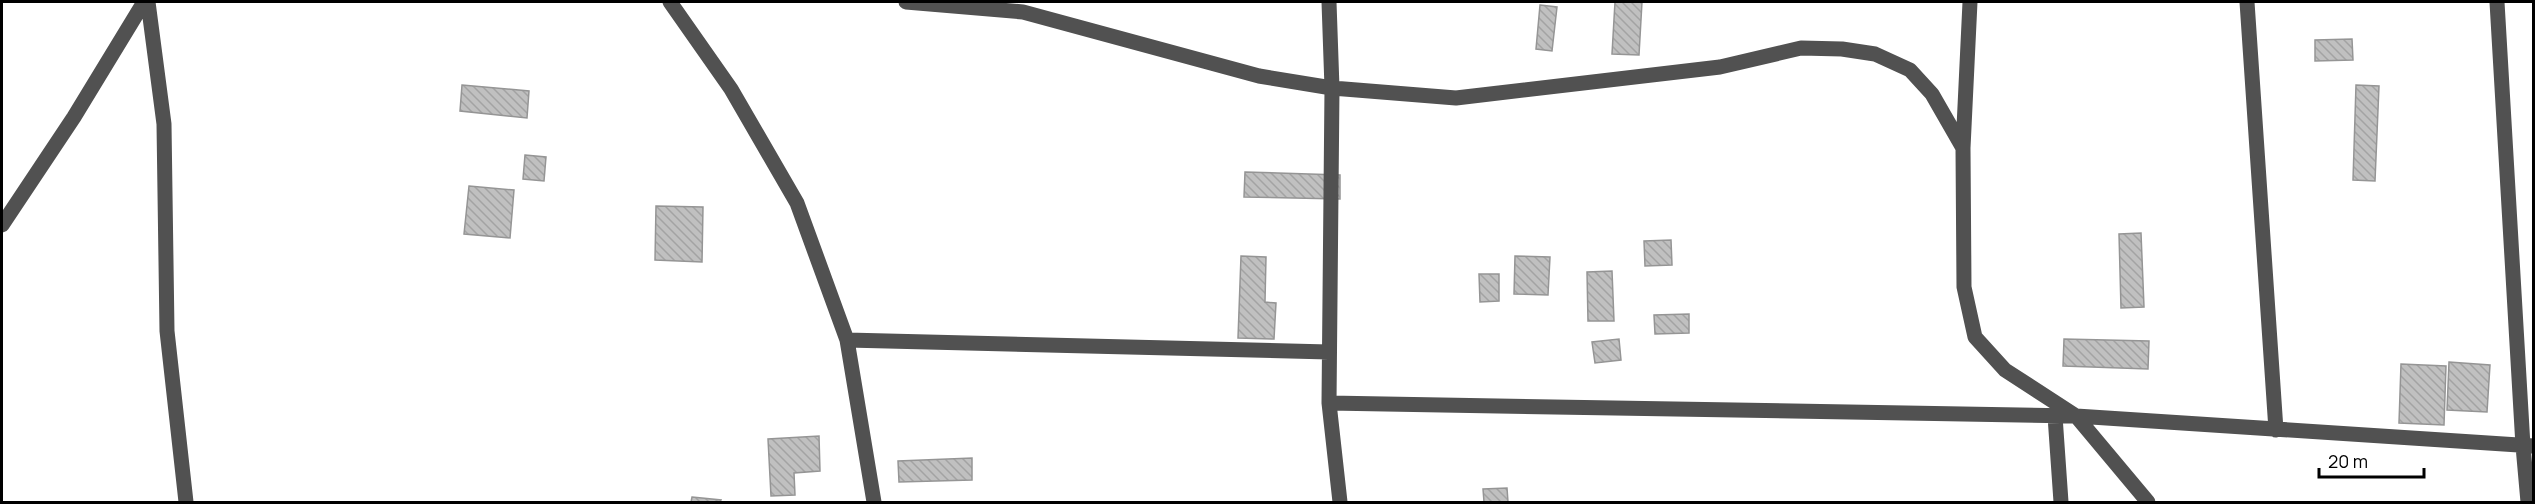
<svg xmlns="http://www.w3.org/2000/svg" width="2535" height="504" viewBox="0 0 2535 504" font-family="Manrope,sans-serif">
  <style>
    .building { fill: url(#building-back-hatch); stroke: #959595; stroke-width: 1.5 }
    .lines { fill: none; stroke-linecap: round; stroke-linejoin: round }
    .minor { stroke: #515151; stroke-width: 15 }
  </style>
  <defs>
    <pattern id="building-back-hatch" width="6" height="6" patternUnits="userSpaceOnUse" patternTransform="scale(1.5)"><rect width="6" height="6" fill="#c0c0c0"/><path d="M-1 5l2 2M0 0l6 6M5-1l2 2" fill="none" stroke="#a3a3a3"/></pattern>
  </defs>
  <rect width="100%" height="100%" fill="#fff"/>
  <path class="building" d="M1615,2H1642L1639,55L1612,54Z
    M1540,5L1557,7L1552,51L1536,49Z
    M2352,39L2353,60L2315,61V40Z
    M462,85L529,91L527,118L460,111Z
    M2356,85L2379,86L2375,181L2353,180Z
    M525,155L546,157L544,181L523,179Z
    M1245,172L1340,175V199L1244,197Z
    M469,186L514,190L510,238L464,234Z
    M656,206L703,207L702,262L655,260Z
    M2141,233L2144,307L2121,308L2119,234Z
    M1671,240L1672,265L1645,266L1644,241Z
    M1241,256L1266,257L1265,302L1276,303L1274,339L1238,338Z
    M1515,256L1550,257L1548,295L1514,294Z
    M1612,271L1614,321H1588L1587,272Z
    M1479,274H1499V301L1480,302Z
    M1689,314V333L1655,334L1654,315Z
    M1619,339L1621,360L1595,363L1592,342Z
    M2064,339L2149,341L2148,369L2063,366Z
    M2449,362L2490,365L2487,412L2447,410Z
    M2401,364L2446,366L2444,425L2399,423Z
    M819,436L820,471L794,473L795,495L771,496L768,439Z
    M972,458V480L899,482L898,461Z
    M1507,488L1508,502H1484L1483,489Z
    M692,497L721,500L720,502H691Z"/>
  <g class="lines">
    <path class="minor" d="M148,2L164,124L167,331L186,502
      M670,2L731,89L797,203L847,340L874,502
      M906,2L1023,12L1259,76L1332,88L1456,98L1720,67L1801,48L1842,49L1875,54L1910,70L1932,94L1963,148
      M1329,2L1332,88L1329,403L1340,502
      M1970,2L1963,148L1964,287L1975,337L2005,370L2076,416L2148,502
      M2247,2L2276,430
      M2497,2L2523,446L2528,502
      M2,225L74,117L144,2
      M847,340L1329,352
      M1329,403L2076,416L2534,446
      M2055,416L2061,502"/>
  </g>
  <rect width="2535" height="504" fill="none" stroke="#000000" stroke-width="6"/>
  <path d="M2319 468v9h105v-9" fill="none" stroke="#000000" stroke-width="3"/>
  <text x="2328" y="468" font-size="18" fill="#000000" stroke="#ffffff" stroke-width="4.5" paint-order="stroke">20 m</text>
</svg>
